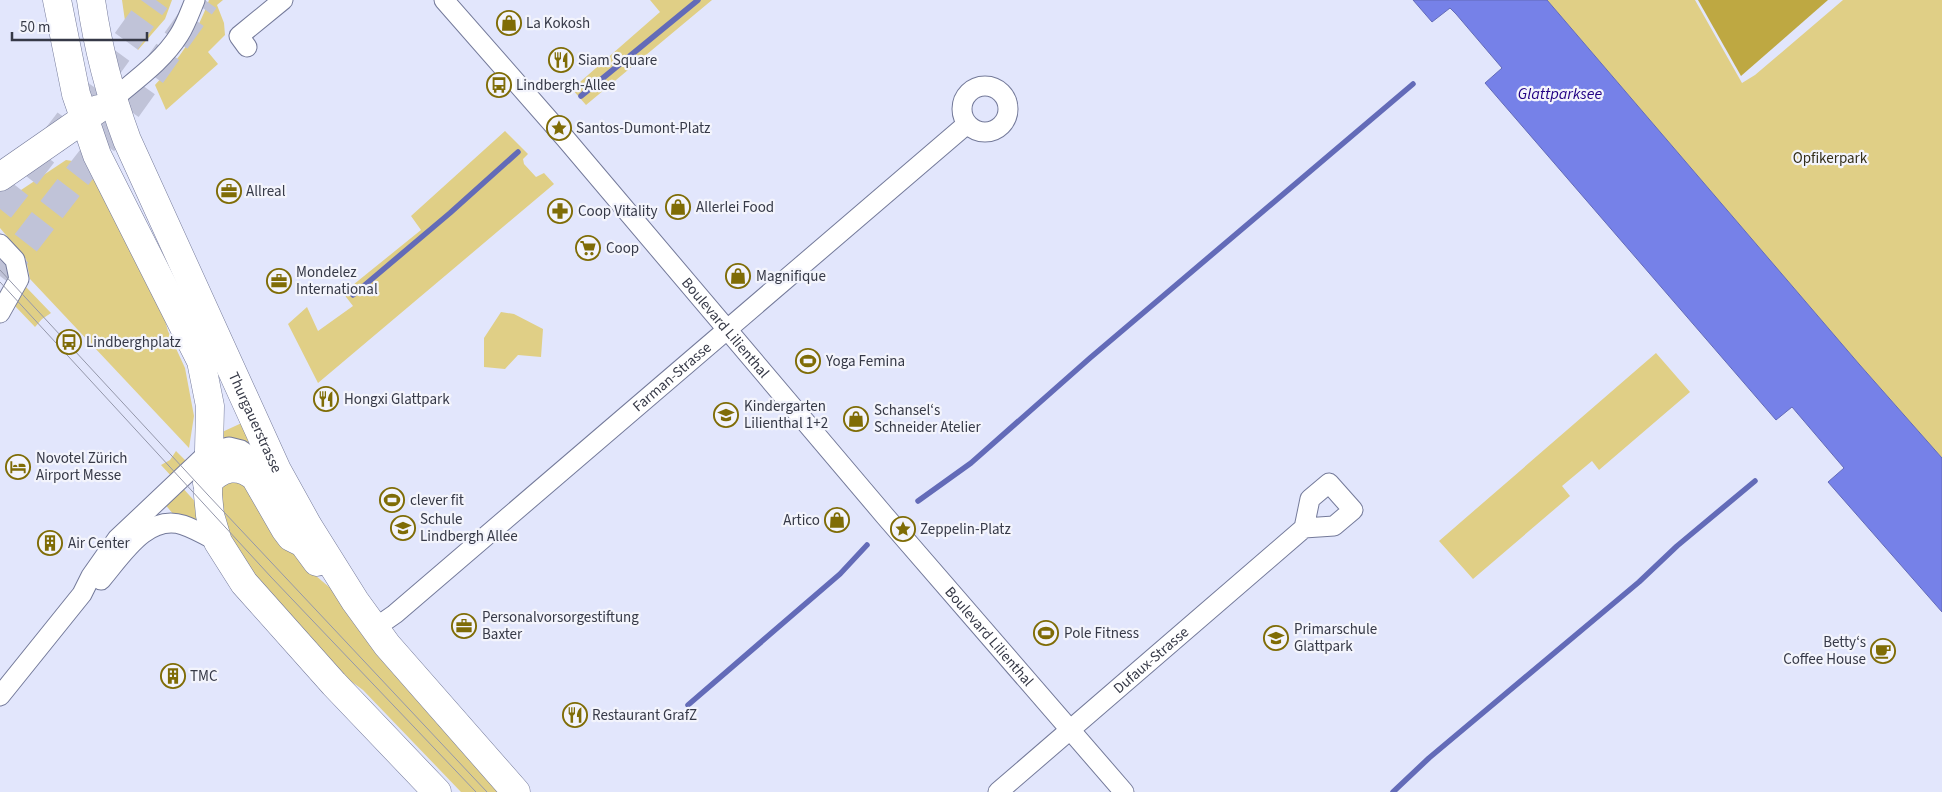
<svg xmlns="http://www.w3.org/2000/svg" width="1942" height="792" viewBox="0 0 1942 792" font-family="'Source Sans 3',sans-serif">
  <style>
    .green { fill: #e0cf86 }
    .forest { fill: #bea842 }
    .water { fill: #7681e8; stroke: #636bb8 }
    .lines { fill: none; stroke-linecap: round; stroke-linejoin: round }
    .stream { stroke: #636bb8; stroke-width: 5.5 }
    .highway-tunnel { stroke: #c0c3d8; stroke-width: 28; stroke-dasharray: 28 14; stroke-linecap: butt }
    .street-casing { stroke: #747a9a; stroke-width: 21 }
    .secondary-casing { stroke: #747a9a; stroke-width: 29 }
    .street { stroke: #fff; stroke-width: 19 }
    .secondary { stroke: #fff; stroke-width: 28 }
    .tram { stroke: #9497aa; stroke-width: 1 }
    .labels { text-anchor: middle; stroke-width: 4.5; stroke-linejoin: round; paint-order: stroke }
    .poi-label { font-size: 15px; fill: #363947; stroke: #f3f4fc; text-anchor: start }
    .park-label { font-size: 15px; fill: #332e18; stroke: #f3f4fc }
    .street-label { font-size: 15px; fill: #363947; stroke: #f3f4fc }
    .water-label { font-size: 16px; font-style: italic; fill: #210083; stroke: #f3f4fc }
  </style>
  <rect width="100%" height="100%" fill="#e2e6fc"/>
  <path class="green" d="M122,0H172L165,19L138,50L126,28Z
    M209,0H223L217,5L224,23L225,35L208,52L218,64L166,110L155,85C179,59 197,34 209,0Z
    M650,0H712L586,105L572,89L660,12Z
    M1547,0H1695L1742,83L1755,75L1843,0H1942V458L1859,364Z
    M505,131L528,154L523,159L524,164L536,177L544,173L554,184L318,383L288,324L307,307L318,331L353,306L343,293L421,230L411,216Z
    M66,160L85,163L156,289L168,331L185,368L194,416L189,448L30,279L26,259L0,228V204Z
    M26,287L51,313L42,319L35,327L15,306Z
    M501,312L514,314L543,329L541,357L518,355L505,369L484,367V338Z
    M1656,353L1690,392L1599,470L1592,461L1562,486L1570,496L1473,579L1439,541Z
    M246,421L258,447L219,443L220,433Z
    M176,451L186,461L173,478L161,465L170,460Z
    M239,477L309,570L335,592L501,792H461L363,690L341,674L253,579L229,536L218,490L220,486Z
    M181,486L199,506L202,522L174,515L163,502Z"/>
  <path class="forest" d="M1698,0H1828L1741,76Z"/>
  <path class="water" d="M1413,0H1547L1859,364L1942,458V612L1828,482L1844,468L1792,407L1776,420L1485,83L1502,68L1456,14L1450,8L1432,22Z"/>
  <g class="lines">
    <path class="stream" d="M581,96L698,0
      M353,295L450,213L518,152
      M918,501L971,463L1090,358L1413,84
      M688,705L840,574L867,545
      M1393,792L1429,758L1639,582L1677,546L1755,481"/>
    <path class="highway-tunnel" d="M0,209L65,126L156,0
      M0,276L100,147L205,0"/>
    <defs>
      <g id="street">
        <path id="s1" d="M444,0L565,138L885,516L1124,792"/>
        <path d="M247,47L239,36L283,0"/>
        <circle cx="985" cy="109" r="23"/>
        <path d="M112,100C135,80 162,62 179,35C186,24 190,12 195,0"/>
        <path d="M0,244L15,260L19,279L0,313"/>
        <path d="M101,580C121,557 147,513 183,525C195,529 207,536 218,542"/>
        <path id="s2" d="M375,628L395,614L967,124"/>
        <path d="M0,696L82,594L91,576L117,539L209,452L229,447L241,450L260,463L270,483"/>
        <path id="s3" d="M998,792L1304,528L1334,526L1353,510L1329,483L1310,499L1304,528"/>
      </g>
      <g id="secondary">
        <path d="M57,0L76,94L97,155L201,361L210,406L208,495L210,515L218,542L244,583L334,684L437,792"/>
        <path id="s4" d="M91,0C98,49 110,94 127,140L277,470L308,526L355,601L387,645L516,792"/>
        <path d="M0,177L98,109"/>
        <path d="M207,483C221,467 238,463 255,477L285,529L291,537L303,543L317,562"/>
      </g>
    </defs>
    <use href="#street" class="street-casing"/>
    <use href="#secondary" class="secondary-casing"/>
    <use href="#street" class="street"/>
    <use href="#secondary" class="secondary"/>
    <path class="tram" d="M0,270L208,495L487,792
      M0,282L271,577L476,792"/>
  </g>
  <defs>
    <symbol id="shop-ring" viewBox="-11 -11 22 22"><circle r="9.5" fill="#f3f4fc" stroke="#7f6c06" stroke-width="1.5"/><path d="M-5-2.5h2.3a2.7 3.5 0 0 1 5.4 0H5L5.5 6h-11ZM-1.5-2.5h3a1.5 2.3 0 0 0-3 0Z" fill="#7f6c06"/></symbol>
    <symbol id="restaurant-ring" viewBox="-11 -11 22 22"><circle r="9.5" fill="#f3f4fc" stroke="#7f6c06" stroke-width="1.5"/><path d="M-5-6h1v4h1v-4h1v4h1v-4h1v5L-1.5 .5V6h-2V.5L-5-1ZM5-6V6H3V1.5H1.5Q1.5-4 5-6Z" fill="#7f6c06"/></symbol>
    <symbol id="bus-ring" viewBox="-11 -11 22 22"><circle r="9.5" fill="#f3f4fc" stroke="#7f6c06" stroke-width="1.5"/><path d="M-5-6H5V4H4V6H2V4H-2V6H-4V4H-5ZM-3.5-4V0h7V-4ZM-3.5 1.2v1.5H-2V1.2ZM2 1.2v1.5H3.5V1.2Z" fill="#7f6c06"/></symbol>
    <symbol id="sight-ring" viewBox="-11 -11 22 22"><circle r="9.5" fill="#f3f4fc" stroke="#7f6c06" stroke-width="1.5"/><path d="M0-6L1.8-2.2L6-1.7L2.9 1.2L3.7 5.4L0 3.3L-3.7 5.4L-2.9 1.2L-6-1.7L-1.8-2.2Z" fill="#7f6c06"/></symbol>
    <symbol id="office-ring" viewBox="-11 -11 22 22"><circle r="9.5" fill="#f3f4fc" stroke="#7f6c06" stroke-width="1.5"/><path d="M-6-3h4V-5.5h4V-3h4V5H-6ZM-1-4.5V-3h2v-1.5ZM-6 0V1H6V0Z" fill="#7f6c06"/></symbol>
    <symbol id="pharmacy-ring" viewBox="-11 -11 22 22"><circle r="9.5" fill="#f3f4fc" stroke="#7f6c06" stroke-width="1.5"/><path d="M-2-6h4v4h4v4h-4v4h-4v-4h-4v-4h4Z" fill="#7f6c06"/></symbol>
    <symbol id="supermarket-ring" viewBox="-11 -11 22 22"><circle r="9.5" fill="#f3f4fc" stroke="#7f6c06" stroke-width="1.5"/><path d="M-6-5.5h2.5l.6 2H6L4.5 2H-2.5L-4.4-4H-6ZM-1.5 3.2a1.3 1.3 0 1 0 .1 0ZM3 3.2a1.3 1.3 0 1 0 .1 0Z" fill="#7f6c06"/></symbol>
    <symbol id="stadium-ring" viewBox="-11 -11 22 22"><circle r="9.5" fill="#f3f4fc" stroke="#7f6c06" stroke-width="1.5"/><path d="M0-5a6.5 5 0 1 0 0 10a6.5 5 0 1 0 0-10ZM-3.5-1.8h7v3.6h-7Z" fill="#7f6c06"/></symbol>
    <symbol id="school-ring" viewBox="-11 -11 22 22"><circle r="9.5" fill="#f3f4fc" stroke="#7f6c06" stroke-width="1.5"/><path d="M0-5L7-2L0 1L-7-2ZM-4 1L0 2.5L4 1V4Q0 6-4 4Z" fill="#7f6c06"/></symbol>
    <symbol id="hotel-ring" viewBox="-11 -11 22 22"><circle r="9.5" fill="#f3f4fc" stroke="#7f6c06" stroke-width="1.5"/><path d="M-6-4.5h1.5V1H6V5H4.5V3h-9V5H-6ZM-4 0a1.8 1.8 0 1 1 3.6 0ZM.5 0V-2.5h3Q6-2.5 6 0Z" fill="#7f6c06"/></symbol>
    <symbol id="building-ring" viewBox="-11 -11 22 22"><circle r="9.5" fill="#f3f4fc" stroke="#7f6c06" stroke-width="1.5"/><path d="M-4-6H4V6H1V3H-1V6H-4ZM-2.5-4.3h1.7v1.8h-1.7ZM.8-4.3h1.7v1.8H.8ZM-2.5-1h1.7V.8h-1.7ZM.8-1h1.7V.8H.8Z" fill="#7f6c06"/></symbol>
    <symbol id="cafe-ring" viewBox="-11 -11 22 22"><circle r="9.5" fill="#f3f4fc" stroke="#7f6c06" stroke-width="1.5"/><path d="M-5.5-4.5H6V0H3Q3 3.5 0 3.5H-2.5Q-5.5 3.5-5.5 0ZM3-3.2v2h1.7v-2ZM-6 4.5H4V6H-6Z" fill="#7f6c06"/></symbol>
  </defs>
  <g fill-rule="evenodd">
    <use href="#shop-ring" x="495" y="9" width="28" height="28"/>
    <use href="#restaurant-ring" x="547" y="46" width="28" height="28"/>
    <use href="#bus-ring" x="485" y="71" width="28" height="28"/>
    <use href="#sight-ring" x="545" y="114" width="28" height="28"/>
    <use href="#office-ring" x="215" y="177" width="28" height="28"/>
    <use href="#shop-ring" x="664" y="193" width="28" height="28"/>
    <use href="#pharmacy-ring" x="546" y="197" width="28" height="28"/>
    <use href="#supermarket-ring" x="574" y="234" width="28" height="28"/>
    <use href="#shop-ring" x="724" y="262" width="28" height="28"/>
    <use href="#office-ring" x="265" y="267" width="28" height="28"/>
    <use href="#bus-ring" x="55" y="328" width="28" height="28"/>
    <use href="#stadium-ring" x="794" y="347" width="28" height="28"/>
    <use href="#restaurant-ring" x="312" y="385" width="28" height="28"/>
    <use href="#school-ring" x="712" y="401" width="28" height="28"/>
    <use href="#shop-ring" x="842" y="405" width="28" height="28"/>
    <use href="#hotel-ring" x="4" y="453" width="28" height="28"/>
    <use href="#stadium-ring" x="378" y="486" width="28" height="28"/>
    <use href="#shop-ring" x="823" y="506" width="28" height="28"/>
    <use href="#school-ring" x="389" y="514" width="28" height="28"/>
    <use href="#sight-ring" x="889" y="515" width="28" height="28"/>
    <use href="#building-ring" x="36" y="529" width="28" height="28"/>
    <use href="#office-ring" x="450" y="612" width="28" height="28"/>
    <use href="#stadium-ring" x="1032" y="619" width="28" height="28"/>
    <use href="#school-ring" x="1262" y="624" width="28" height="28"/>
    <use href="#cafe-ring" x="1869" y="637" width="28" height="28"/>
    <use href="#building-ring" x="159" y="662" width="28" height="28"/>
    <use href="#restaurant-ring" x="561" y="701" width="28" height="28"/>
  </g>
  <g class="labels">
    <g class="poi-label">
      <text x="526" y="28">La Kokosh</text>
      <text x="578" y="65">Siam Square</text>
      <text x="516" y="90">Lindbergh-Allee</text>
      <text x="576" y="133">Santos-Dumont-Platz</text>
      <text x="246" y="196">Allreal</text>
      <text x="696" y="212">Allerlei Food</text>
      <text x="578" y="216">Coop Vitality</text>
      <text x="606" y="253">Coop</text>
      <text x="296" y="277">Mondelez<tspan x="296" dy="17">International</tspan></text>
      <text x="756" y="281">Magnifique</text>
      <text x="86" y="347">Lindberghplatz</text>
      <text x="826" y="366">Yoga Femina</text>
      <text x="344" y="404">Hongxi Glattpark</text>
      <text x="744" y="411">Kindergarten<tspan x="744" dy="17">Lilienthal 1+2</tspan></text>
      <text x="874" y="415">Schansel‘s<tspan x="874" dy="17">Schneider Atelier</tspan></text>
      <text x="36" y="463">Novotel Zürich<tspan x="36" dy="17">Airport Messe</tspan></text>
      <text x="410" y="505">clever fit</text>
      <text x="420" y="524">Schule<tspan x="420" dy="17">Lindbergh Allee</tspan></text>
      <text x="820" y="525" text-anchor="end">Artico</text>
      <text x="920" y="534">Zeppelin-Platz</text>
      <text x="68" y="548">Air Center</text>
      <text x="482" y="622">Personalvorsorgestiftung<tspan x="482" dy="17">Baxter</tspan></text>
      <text x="1294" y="634">Primarschule<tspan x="1294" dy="17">Glattpark</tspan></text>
      <text x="1064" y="638">Pole Fitness</text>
      <text x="1866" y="647" text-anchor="end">Betty‘s<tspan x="1866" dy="17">Coffee House</tspan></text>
      <text x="190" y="681">TMC</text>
      <text x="592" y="720">Restaurant GrafZ</text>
    </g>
    <g class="park-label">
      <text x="1830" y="163">Opfikerpark</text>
    </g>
    <g class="street-label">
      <text dy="5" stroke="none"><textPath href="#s1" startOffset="432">Boulevard Lilienthal</textPath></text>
      <text dy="5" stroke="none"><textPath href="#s2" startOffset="389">Farman-Strasse</textPath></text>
      <text dy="5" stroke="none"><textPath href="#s4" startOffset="455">Thurgauerstrasse</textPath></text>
      <text dy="5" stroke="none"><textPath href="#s1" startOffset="838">Boulevard Lilienthal</textPath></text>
      <text dy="5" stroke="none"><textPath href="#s3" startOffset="202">Dufaux-Strasse</textPath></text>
    </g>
    <g class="water-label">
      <text x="1560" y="99">Glattparksee</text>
    </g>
  </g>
  <path d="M12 32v8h135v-8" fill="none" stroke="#363947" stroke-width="2.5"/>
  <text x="20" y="32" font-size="15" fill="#363947" stroke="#f3f4fc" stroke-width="4" paint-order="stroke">50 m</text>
</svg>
